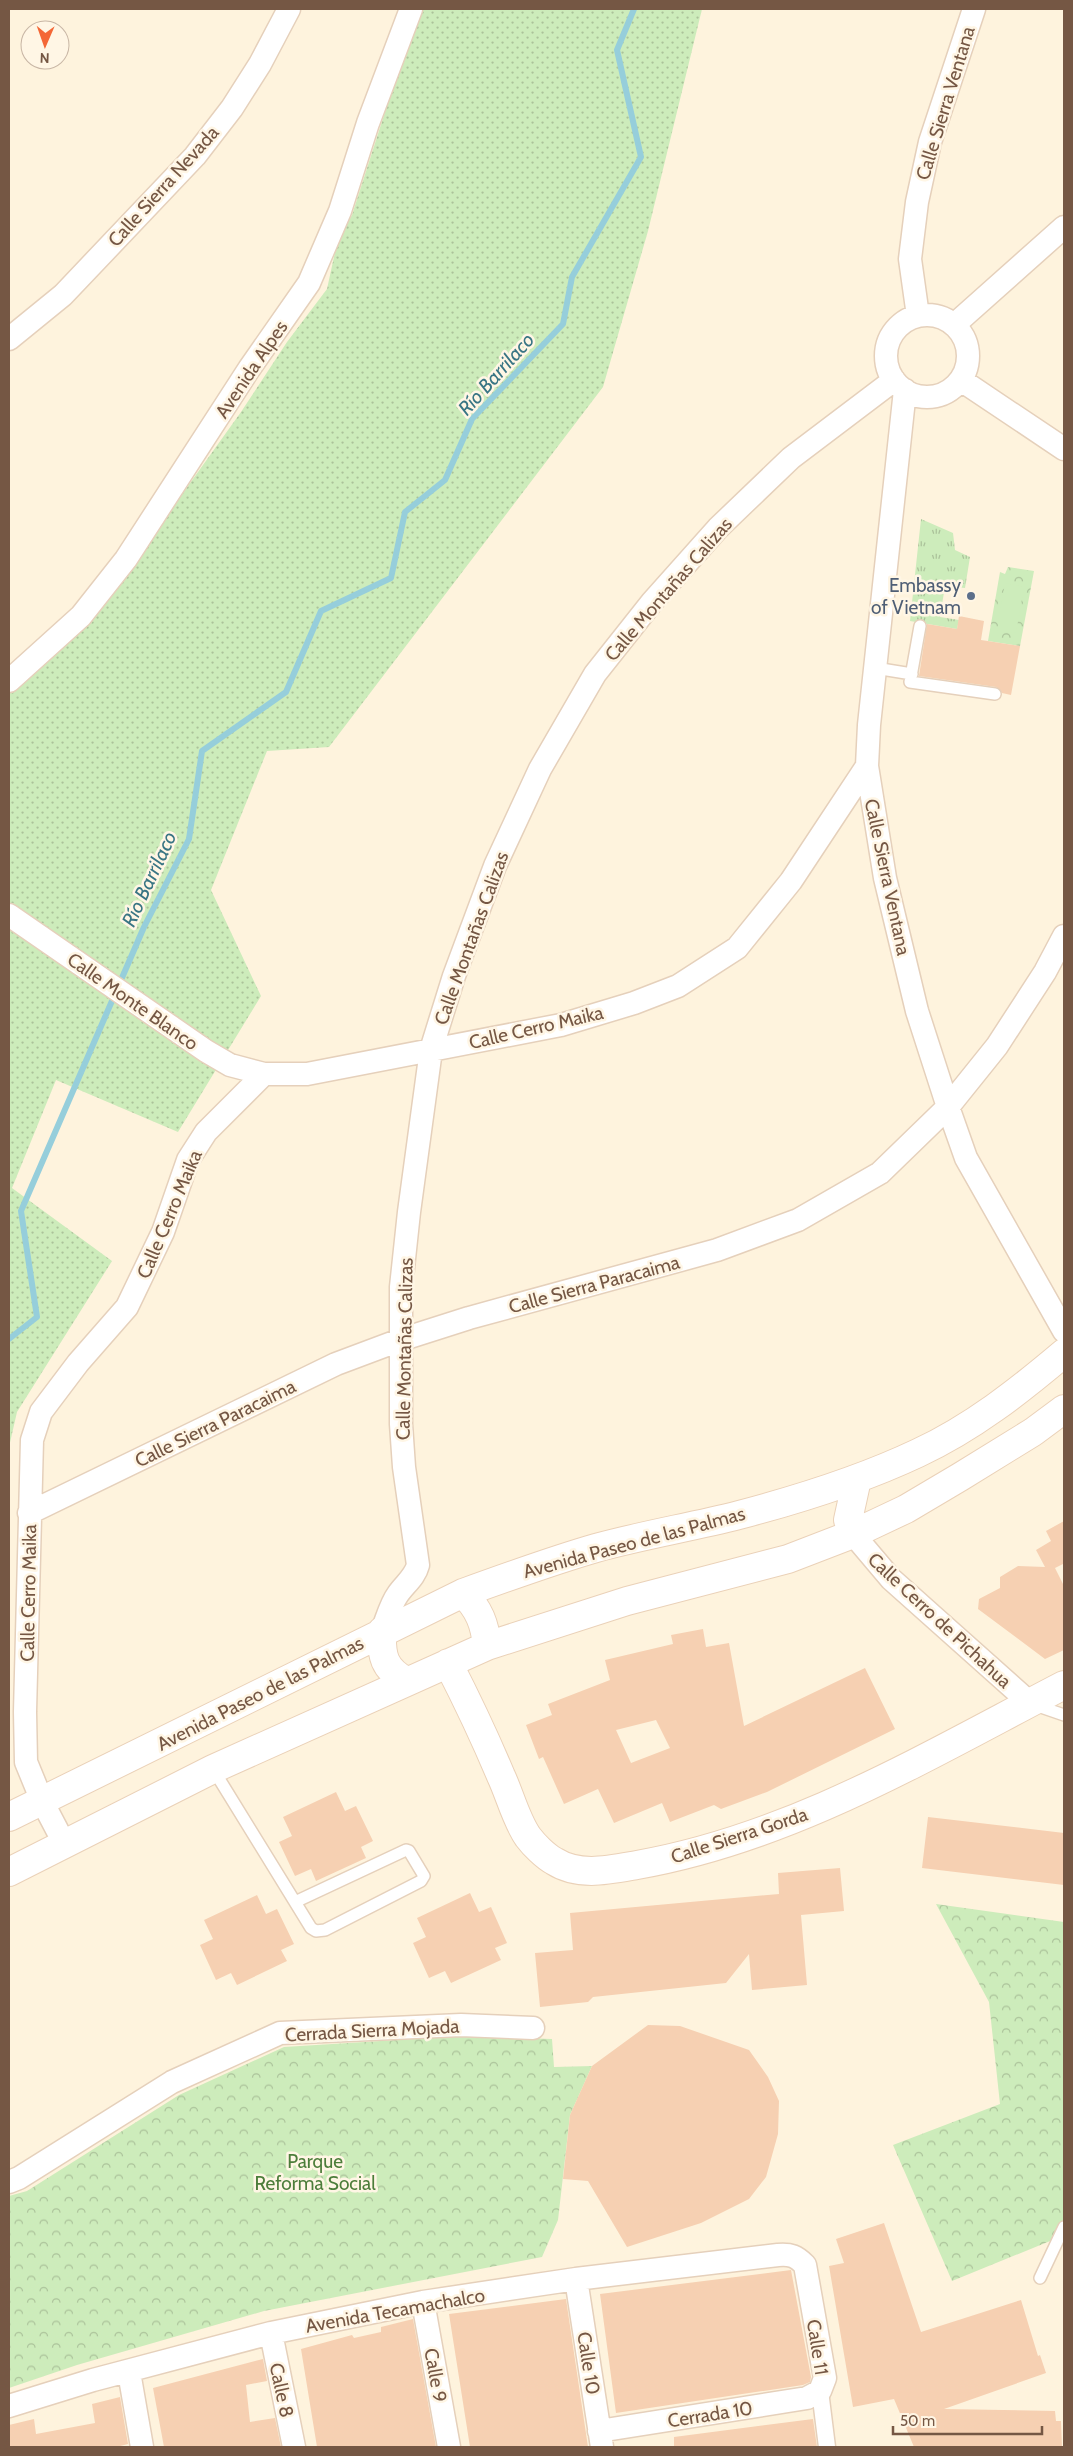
<svg xmlns="http://www.w3.org/2000/svg" width="1073" height="2456" viewBox="0 0 1073 2456" font-family="Cabin,sans-serif">
  <style>
    .grass { fill: url(#grass-tufts) }
    .forest { fill: url(#forest-crowns) }
    .garden { fill: url(#garden-dots) }
    .pitch { fill: #cdecbb }
    .lines { fill: none; stroke-linecap: round; stroke-linejoin: round }
    .stream { stroke: #96cedb; stroke-width: 6 }
    .building { fill: #f6d0b2; fill-rule: evenodd }
    .service-casing { stroke: #e5d0bb; stroke-width: 14 }
    .pedestrian-casing { stroke: #e5d0bb; stroke-width: 19 }
    .minor-casing { stroke: #e5d0bb; stroke-width: 25 }
    .secondary-casing { stroke: #ead1b8; stroke-width: 30 }
    .service { stroke: #fff; stroke-width: 11 }
    .pedestrian { stroke: #fff; stroke-width: 16 }
    .minor { stroke: #fff; stroke-width: 22 }
    .secondary { stroke: #fff; stroke-width: 28 }
    .service-dot { fill: #5c6f8a; stroke: #fff6e5; stroke-width: 2 }
    .labels { text-anchor: middle; stroke-width: 5; stroke-linejoin: round; paint-order: stroke }
    .street-label { font-size: 19px; fill: #755744; stroke: #fff6e5 }
    .service-label { font-size: 19px; fill: #4e5e75; stroke: #fff6e5; text-anchor: end }
    .park-label { font-size: 19px; fill: #4c7d3a; stroke: #fff6e5 }
    .water-label { font-size: 20px; font-style: italic; fill: #397584; stroke: #fff6e5 }
  </style>
  <defs>
    <pattern id="grass-tufts" width="24" height="20" patternUnits="userSpaceOnUse" patternTransform="scale(1.25)"><rect width="24" height="20" fill="#cdecbb"/><path d="M3 7l-1-3M5 7V3M7 7l1-3M15 17l-1-3M17 17v-4M19 17l1-3" fill="none" stroke="#abc29a"/></pattern>
    <pattern id="forest-crowns" width="20" height="18" patternUnits="userSpaceOnUse" patternTransform="scale(1.25)"><rect width="20" height="18" fill="#cdecbb"/><path d="M2 6a3 3 0 1 1 6 0M12 15a3 3 0 1 1 6 0" fill="none" stroke="#abc29a"/></pattern>
    <pattern id="garden-dots" width="8" height="8" patternUnits="userSpaceOnUse" patternTransform="scale(1.25)"><rect width="8" height="8" fill="#cdecbb"/><path d="M2 2h.1M6 6h.1" fill="none" stroke="#abc29a" stroke-width="1.8" stroke-linecap="round"/></pattern>
  </defs>
  <rect width="100%" height="100%" fill="#fef3dd"/>
  <path class="grass" d="M921,519L953,533L955,550L970,557L965,588L945,586L940,617L959,620L957,629L910,621Z"/>
  <path class="forest" d="M1008,567L1034,571L1020,646L988,641L1000,572L1005,574Z
    M936,1904L1064,1922V2220L1055,2239L952,2281L893,2145L1000,2104L989,2002Z
    M461,2036L552,2039L554,2067L592,2066L570,2115L558,2220L542,2257L264,2311L77,2365L9,2388V2196L27,2191L179,2095L284,2047Z"/>
  <path class="garden" d="M418,9H702L648,231L603,387L329,747L267,751L211,890L261,996L178,1132L56,1080L12,1188L112,1261L17,1412L9,1447V694L24,681L132,564L241,412L287,342L327,289L337,243L352,215Z"/>
  <path class="pitch" d="M1005,583L1024,587L1016,633L997,630Z"/>
  <g class="lines">
    <path class="stream" d="M9,1339L37,1317L21,1211L144,927L189,839L202,751L286,692L321,611L391,578L405,512L445,480L472,419L563,324L572,277L641,157L617,50L634,9"/>
  </g>
  <path class="building" d="M959,616L984,621L981,640L1020,646L1011,695L1002,693L996,687L919,676L927,624L957,629Z
    M1064,1521V1566L1063,1564L1055,1568L1064,1586V1650L1045,1659L978,1609L979,1599L1000,1588V1577L1018,1566L1045,1567L1036,1550L1051,1541L1046,1531Z
    M703,1629L706,1647L729,1643L744,1726L865,1668L895,1729L767,1792L721,1809L714,1805L670,1822L662,1803L614,1823L598,1789L564,1804L543,1757L539,1759L526,1725L552,1715L548,1704L610,1680L605,1660L673,1644L671,1635ZM656,1720L670,1748L631,1763L616,1730Z
    M336,1792L345,1811L356,1806L373,1841L361,1847L366,1858L316,1881L311,1869L295,1876L279,1842L292,1836L283,1817Z
    M928,1817L1064,1833V1885L922,1868Z
    M840,1868L844,1911L801,1915L807,1985L752,1990L749,1954L726,1983L593,1997L588,2002L540,2007L535,1953L573,1950L570,1913L779,1894L778,1873Z
    M470,1893L479,1912L491,1907L507,1943L495,1948L501,1960L451,1983L445,1971L429,1978L413,1943L426,1937L417,1918Z
    M257,1895L266,1914L277,1909L294,1944L281,1950L287,1961L237,1985L231,1973L216,1980L200,1945L213,1939L204,1920Z
    M648,2025L680,2026L749,2050L768,2077L779,2101L778,2134L766,2177L749,2199L701,2223L627,2247L588,2181L563,2179L570,2115L592,2066Z
    M884,2223L921,2332L1021,2300L1038,2356L1040,2355L1046,2373L944,2409L1055,2411L1056,2421H1061L1062,2447H914L894,2399L853,2407L829,2266L844,2263L836,2239Z
    M791,2270L811,2377L810,2382L803,2385L616,2413L600,2294Z
    M566,2299L588,2447H470L449,2314Z
    M413,2319L436,2447H317L301,2349L352,2335L354,2338L381,2332V2327Z
    M263,2359L267,2381L246,2385L250,2422L275,2418L281,2447H164L153,2388Z
    M120,2397L128,2444L116,2447H9V2425L34,2419L36,2434L95,2423L92,2404Z
    M813,2419L817,2447H674V2437Z"/>
  <g class="lines">
    <defs>
      <path id="service" d="M920,626L910,682L995,694
        M875,668L912,674
        M1035,1705L1064,1715
        M213,1769L311,1928L316,1931L325,1930L421,1881L424,1876L409,1851L406,1850L295,1902
        M1040,2278L1064,2227"/>
      <path id="pedestrian" d="M820,2391L827,2447"/>
      <path id="minor" d="M886 356a41 41 0 1 1 82 0a41 41 0 1 1-82 0Z
        M918,316L910,259L917,202L930,142L974,9
        M954,325L1064,227
        M9,339L63,295L195,156L232,108L260,64L289,9
        M961,380L1064,449
        M905,390L869,725L867,766L885,878L917,1011L948,1107L966,1158L1064,1331
        M9,681L81,616L126,559L249,369L309,283L340,211L368,123L411,9
        M9,915L206,1051L230,1065L264,1074H307L561,1025L634,1003L678,986L737,948L791,881L867,766
        M29,1513L336,1364L400,1340L469,1318L717,1250L798,1220L880,1173L948,1107L997,1046L1045,972L1064,936
        M853,1534L891,1579L1030,1703
        M382,1631C387,1619 390,1605 398,1594C405,1584 415,1577 418,1565L404,1467L401,1424V1287L409,1212L431,1050L454,976L495,866L540,769L595,674L652,602L718,528L791,458L894,380
        M65,1845L42,1801L26,1762L25,1712L32,1440L41,1412L78,1363L127,1307L163,1232L188,1160L206,1132L264,1074
        M9,2182L19,2178L172,2082L280,2033L461,2025L533,2028
        M576,2279L602,2447
        M423,2302L449,2447
        M271,2333L294,2447
        M129,2372L142,2447
        M9,2406L93,2380L271,2333L423,2302L576,2279L778,2255C791,2254 796,2256 805,2265L825,2378L820,2391L807,2398L599,2431"/>
      <path id="secondary" d="M853,1534L848,1520L857,1479
        M463,1593C479,1609 485,1624 487,1646
        M382,1631C381,1656 384,1669 406,1681
        M448,1663C467,1700 485,1738 501,1776C510,1795 516,1820 528,1837C534,1845 545,1856 554,1861C579,1877 609,1870 637,1865C791,1838 927,1756 1064,1685
        M9,1817L463,1593C507,1577 551,1561 596,1548C643,1535 692,1527 739,1515C800,1499 861,1480 918,1453C972,1428 1019,1391 1064,1353
        M9,1872L213,1769L487,1646L627,1601L788,1559L853,1534L906,1509L960,1477L1033,1432L1064,1409"/>
    </defs>
    <use href="#service" class="service-casing"/>
    <use href="#pedestrian" class="pedestrian-casing"/>
    <use href="#minor" class="minor-casing"/>
    <use href="#secondary" class="secondary-casing"/>
    <use href="#service" class="service"/>
    <use href="#pedestrian" class="pedestrian"/>
    <use href="#minor" class="minor"/>
    <use href="#secondary" class="secondary"/>
  </g>
  <circle class="service-dot" cx="971" cy="596" r="5"/>
  <g class="labels">
    <g class="street-label">
      <text transform="translate(945 103) rotate(-73)" y="7">Calle Sierra Ventana</text>
      <text transform="translate(163 186) rotate(-48)" y="7">Calle Sierra Nevada</text>
      <text transform="translate(251 369) rotate(-56)" y="7">Avenida Alpes</text>
      <text transform="translate(668 589) rotate(-49)" y="7">Calle Montañas Calizas</text>
      <text transform="translate(888 877) rotate(78)" y="7">Calle Sierra Ventana</text>
      <text transform="translate(471 938) rotate(-70)" y="7">Calle Montañas Calizas</text>
      <text transform="translate(133 1001) rotate(35)" y="7">Calle Monte Blanco</text>
      <text transform="translate(536 1027) rotate(-13)" y="7">Calle Cerro Maika</text>
      <text transform="translate(169 1214) rotate(-67)" y="7">Calle Cerro Maika</text>
      <text transform="translate(594 1284) rotate(-15)" y="7">Calle Sierra Paracaima</text>
      <text transform="translate(404 1349) rotate(-89)" y="7">Calle Montañas Calizas</text>
      <text transform="translate(215 1423) rotate(-26)" y="7">Calle Sierra Paracaima</text>
      <text transform="translate(634 1542) rotate(-15)" y="7">Avenida Paseo de las Palmas</text>
      <text transform="translate(28 1593) rotate(-89)" y="7">Calle Cerro Maika</text>
      <text transform="translate(940 1620) rotate(43)" y="7">Calle Cerro de Pichahua</text>
      <text transform="translate(260 1693) rotate(-27)" y="7">Avenida Paseo de las Palmas</text>
      <text transform="translate(739 1835) rotate(-18)" y="7">Calle Sierra Gorda</text>
      <text transform="translate(372 2030) rotate(-3)" y="7">Cerrada Sierra Mojada</text>
      <text transform="translate(395 2310) rotate(-10)" y="7">Avenida Tecamachalco</text>
      <text transform="translate(818 2347) rotate(81)" y="7">Calle 11</text>
      <text transform="translate(589 2363) rotate(81)" y="7">Calle 10</text>
      <text transform="translate(436 2375) rotate(80)" y="7">Calle 9</text>
      <text transform="translate(282 2390) rotate(78)" y="7">Calle 8</text>
      <text transform="translate(710 2414) rotate(-9)" y="7">Cerrada 10</text>
    </g>
    <g class="service-label">
      <text x="961" y="592">Embassy<tspan x="961" dy="22">of Vietnam</tspan></text>
    </g>
    <g class="park-label">
      <text x="315" y="2168">Parque<tspan x="315" dy="22">Reforma Social</tspan></text>
    </g>
    <g class="water-label">
      <text transform="translate(496 374) rotate(-48)" y="7">Río Barrilaco</text>
      <text transform="translate(149 879) rotate(-65)" y="7">Río Barrilaco</text>
    </g>
  </g>
  <rect width="1073" height="2456" fill="none" stroke="#755744" stroke-width="20"/>
  <g transform="translate(45 45) rotate(182)"><circle r="24" fill="#fff6e5" stroke="#c8b6a5"/>
  <path d="M0-4L9 19L0 12L-9 19Z" fill="#f46736"/>
  <text y="-8" font-size="14" font-weight="bold" text-anchor="middle" fill="#755744">N</text>
  </g>
  <path d="M893 2426v8h149v-8" fill="none" stroke="#755744" stroke-width="2.5"/>
  <text x="900" y="2426" font-size="15" fill="#755744" stroke="#fff6e5" stroke-width="4" paint-order="stroke">50 m</text>
</svg>
